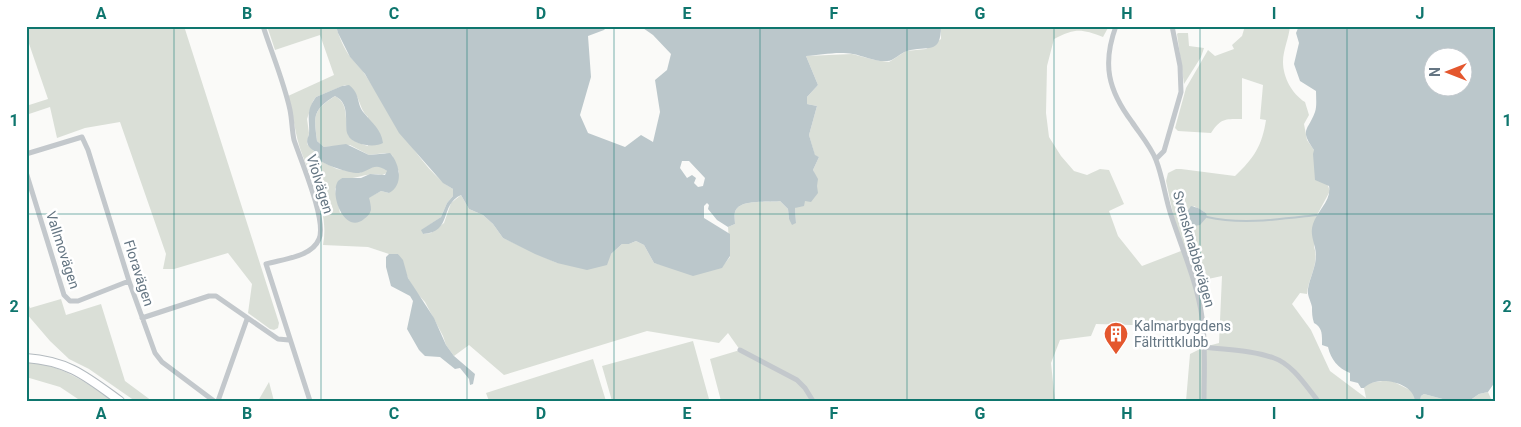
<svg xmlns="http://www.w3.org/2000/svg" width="1521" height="427" viewBox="0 0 1521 427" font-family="Roboto,sans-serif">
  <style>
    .green { fill: #dadfd7; fill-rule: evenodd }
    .water { fill: #bbc7cb; fill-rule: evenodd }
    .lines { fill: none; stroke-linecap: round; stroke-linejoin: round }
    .stream { stroke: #bbc7cb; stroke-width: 2 }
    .secondary-casing { stroke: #b3babf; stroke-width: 10 }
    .minor { stroke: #c3c8cc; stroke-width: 5 }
    .secondary { stroke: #fff; stroke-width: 8 }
    .grid { fill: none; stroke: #0f766e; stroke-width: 1; stroke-opacity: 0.55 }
    .labels { text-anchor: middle; stroke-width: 5; stroke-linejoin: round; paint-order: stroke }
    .street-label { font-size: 14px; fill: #657683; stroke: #fff }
    .poi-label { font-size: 14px; fill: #657683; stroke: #fff; text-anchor: start }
    .neatline { fill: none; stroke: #0f766e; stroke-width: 2 }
    .grid-label { font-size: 16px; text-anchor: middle; font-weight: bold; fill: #0f766e }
  </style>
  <rect width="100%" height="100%" fill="#fafaf8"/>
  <path class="green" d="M26,26H184L279,323L278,328L274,330L270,329L248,313L252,284L228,253L174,269H163L166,254L120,122L85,128L57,138L50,107L26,115V106L48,99L26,35Z
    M267,26H336C339,37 344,49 351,58C356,64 362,69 366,76C386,106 422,172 453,189V196L447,203L441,217L422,230L423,234L431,233L444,223L451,203L461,195L469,209L483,215L493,224L503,238L557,263L611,254L622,244H629L636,241L644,245L654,263L670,267L721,268L730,257L728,227L735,224C735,221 734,215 735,212C739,198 769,203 780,201L788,209L789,219L796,223L795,208C810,197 822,188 813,170L819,157L815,156L809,135L817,106L807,104V97L818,85L806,56L852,54L875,60L889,62L906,51L926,49L941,39V26H1109L1103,37C1081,29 1076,28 1054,39L1047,66L1046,113L1049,137L1061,156L1074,171L1087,175L1100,169L1109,170L1124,204L1109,211L1118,236L1142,266L1181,251L1166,181L1168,173L1176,169H1181L1235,176C1254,158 1262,146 1266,120L1260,119L1263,85L1242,78V119C1225,119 1221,118 1211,133L1178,131L1175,128L1186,88L1208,50L1215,56L1234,49L1232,45L1242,36L1245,26H1290C1289,38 1283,50 1283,62C1283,77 1292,94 1305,102L1309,115L1304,124L1307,140L1314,150L1330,191L1317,215L1314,247C1320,263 1308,278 1307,294L1300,293L1292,304L1311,330L1330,371L1366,398L1364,388L1368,383L1390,380L1412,391L1415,395V401H1186L1190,354L1204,347L1219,343L1222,276L1208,279L1200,327L1096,324L1091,336L1060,340L1051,363L1055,401H721L710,359L740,350L728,333L719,343L647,331L504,375L469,345L454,356L446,345L443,336L425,302L416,292L408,278L398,254H389L368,247L323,245C330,210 309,177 299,145C294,128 293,112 288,96L334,75L320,35L275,50ZM345,85C361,91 357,107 368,117V146C362,144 353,142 350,137C342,127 352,105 335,96C312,111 314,116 317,141L324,147L350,145L369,155L385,153L392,155L399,172L389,193L381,191L340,213L335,189L342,178C357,180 369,171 382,175L387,173V171L382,167L377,166H372L360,173L337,169L321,161L315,152L307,144L309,133L307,119L313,101L316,97ZM1194,206L1206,213L1194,226L1189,222L1187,215Z
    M1178,33H1188L1189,46L1204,48L1201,57L1184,84L1177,34Z
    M26,299L30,308L61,299L66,315L101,304L125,381L152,401H135L89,369L69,359L50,341L26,313Z
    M693,341L709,399L703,401H612L602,366Z
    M593,359L606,401H489L486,393Z
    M26,362C60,364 86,382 113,401H81L60,387L26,377Z
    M269,382L274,401H258Z
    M1488,392L1492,401H1469L1479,394Z
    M1424,394L1450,401H1420L1421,396Z"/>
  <path class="water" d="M336,26H608L604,30L588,36L591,77L580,115L588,133L625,147L641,135L653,142L660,112L655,80L667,70L671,54L653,35L640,26H941C941,56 927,45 907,51C900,53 894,61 887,61C875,62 864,56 853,54C838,51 820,55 806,56L818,85L807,97V104L817,106L809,135L815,155L819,157L813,170L818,179L817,186L818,193L811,202L805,201L804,206L795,208L796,223L792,225L789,219L788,209L780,201C769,203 739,198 735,212C734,215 735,221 735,224L728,227L717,220L708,209L709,205L707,203L704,206V218L730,234V256L722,268L693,276L654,263L644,245L636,241L629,244H622L611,254L607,265L587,270L557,263L535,254L503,238L493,224L483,215L469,209L461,195C439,205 453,232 423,234L421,230L441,217L447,203L453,196V189L443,183L399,133L365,74L350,57L338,33ZM682,161H689L705,178L703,186L698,187L694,183L696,178L692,175L687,178L680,168Z
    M1299,26H1495V382L1488,392L1479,394L1469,401H1450L1424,394L1421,396L1420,401H1415C1414,382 1376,374 1364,388H1361L1358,383L1350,381V373C1338,368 1331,360 1328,347L1322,345C1322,335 1323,328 1314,323C1312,317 1312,313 1312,307C1311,301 1307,296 1308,289C1310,277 1316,267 1316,255C1316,245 1309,235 1313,224C1317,211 1332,200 1329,186L1315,180L1313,154L1314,150C1299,129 1308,131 1315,112C1317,106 1316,98 1316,91L1300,81L1294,64L1299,43L1296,33ZM1434,58H1464V88H1434Z
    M349,85C361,94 356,104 364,113C372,123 381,129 383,143C375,148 352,145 348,135C343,126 352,104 335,96C312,110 314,117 317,141L324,147L346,144L369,155L390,153C400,164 404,185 389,193L381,191L369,198C370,201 371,206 371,210C370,214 367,217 364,219C345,235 329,195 338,181L342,178H361L370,174L385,175L387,171C374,161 370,171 359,173C352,174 324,165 320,160C318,158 318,155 316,153C314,150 310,149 308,145C306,141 308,138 309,134C310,118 305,112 316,97L342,86Z
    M1191,206L1198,208L1206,213L1207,217L1200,225L1194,226L1187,219V212Z
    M389,254H398L403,260L408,278L434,318L446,345L454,356L475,374L473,384L470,385L469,379L460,368L455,369L440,357L425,356L419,350L407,329L413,301L410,296L391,286L386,267V257Z"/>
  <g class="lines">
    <path class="stream" d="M1207,217C1242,225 1281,219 1317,215"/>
    <defs>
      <path id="secondary" d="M26,358C69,361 87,377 120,401"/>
    </defs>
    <use href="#secondary" class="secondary-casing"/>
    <path class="minor" d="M263,26C272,54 284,82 290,110C292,120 292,131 294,140C301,161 327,221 319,239C312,257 283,259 266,264L310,401
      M1116,26C1102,64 1108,90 1132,122C1140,134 1151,147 1156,160C1163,178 1165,197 1171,215C1182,249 1197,282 1202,317C1206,344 1204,373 1204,401
      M26,154L82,137L88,150L129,281L155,353L162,362L214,401
      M1156,159L1164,151L1181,92L1180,66L1172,26
      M26,172L64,295L70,301H78L129,281
      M142,318L209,296H216L278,339L289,340
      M1204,347C1227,350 1252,350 1274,358C1292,364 1306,386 1318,401
      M740,350L797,380L805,388L813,401
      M218,401L247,319"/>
    <use href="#secondary" class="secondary"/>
  </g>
  <path class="grid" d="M174,26V401M321,26V401M467,26V401M614,26V401M760,26V401M907,26V401M1054,26V401M1200,26V401M1347,26V401M26,214H1495"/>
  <defs>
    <symbol id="building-pin" viewBox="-11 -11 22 30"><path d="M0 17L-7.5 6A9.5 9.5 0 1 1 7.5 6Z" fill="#e4572e" stroke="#fff"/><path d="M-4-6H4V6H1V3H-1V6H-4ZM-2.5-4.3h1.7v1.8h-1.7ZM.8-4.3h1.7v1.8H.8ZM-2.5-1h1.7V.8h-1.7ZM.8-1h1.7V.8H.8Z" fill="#fff"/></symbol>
  </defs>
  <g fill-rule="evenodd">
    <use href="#building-pin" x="1102" y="320" width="28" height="38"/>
  </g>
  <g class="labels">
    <g class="street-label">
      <text transform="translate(320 184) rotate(73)" y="5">Violvägen</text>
      <text transform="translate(1194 249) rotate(74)" y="5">Svensknabbevägen</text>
      <text transform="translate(63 250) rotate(72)" y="5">Vallmovägen</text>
      <text transform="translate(139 273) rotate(72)" y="5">Floravägen</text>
    </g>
    <g class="poi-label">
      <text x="1134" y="331">Kalmarbygdens<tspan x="1134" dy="16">Fältrittklubb</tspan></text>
    </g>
  </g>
  <rect width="1521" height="427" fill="none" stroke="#ffffff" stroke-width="55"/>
  <g transform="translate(1448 72) rotate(270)"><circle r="24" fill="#ffffff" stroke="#c1c8cd"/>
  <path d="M0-4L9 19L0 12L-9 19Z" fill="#e4572e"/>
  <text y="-8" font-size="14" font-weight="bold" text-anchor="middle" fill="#657683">N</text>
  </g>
  <rect x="28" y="28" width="1466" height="372" class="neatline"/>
  <g class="grid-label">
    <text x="101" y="19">A</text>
    <text x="247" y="19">B</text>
    <text x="394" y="19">C</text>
    <text x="541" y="19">D</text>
    <text x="687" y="19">E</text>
    <text x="834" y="19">F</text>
    <text x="980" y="19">G</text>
    <text x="1127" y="19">H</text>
    <text x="1274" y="19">I</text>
    <text x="1420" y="19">J</text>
    <text x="14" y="126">1</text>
    <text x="1507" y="126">1</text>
    <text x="14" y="312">2</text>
    <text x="1507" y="312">2</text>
    <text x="101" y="419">A</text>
    <text x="247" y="419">B</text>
    <text x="394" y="419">C</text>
    <text x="541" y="419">D</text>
    <text x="687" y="419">E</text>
    <text x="834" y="419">F</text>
    <text x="980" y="419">G</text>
    <text x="1127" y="419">H</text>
    <text x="1274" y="419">I</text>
    <text x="1420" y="419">J</text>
  </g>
</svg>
